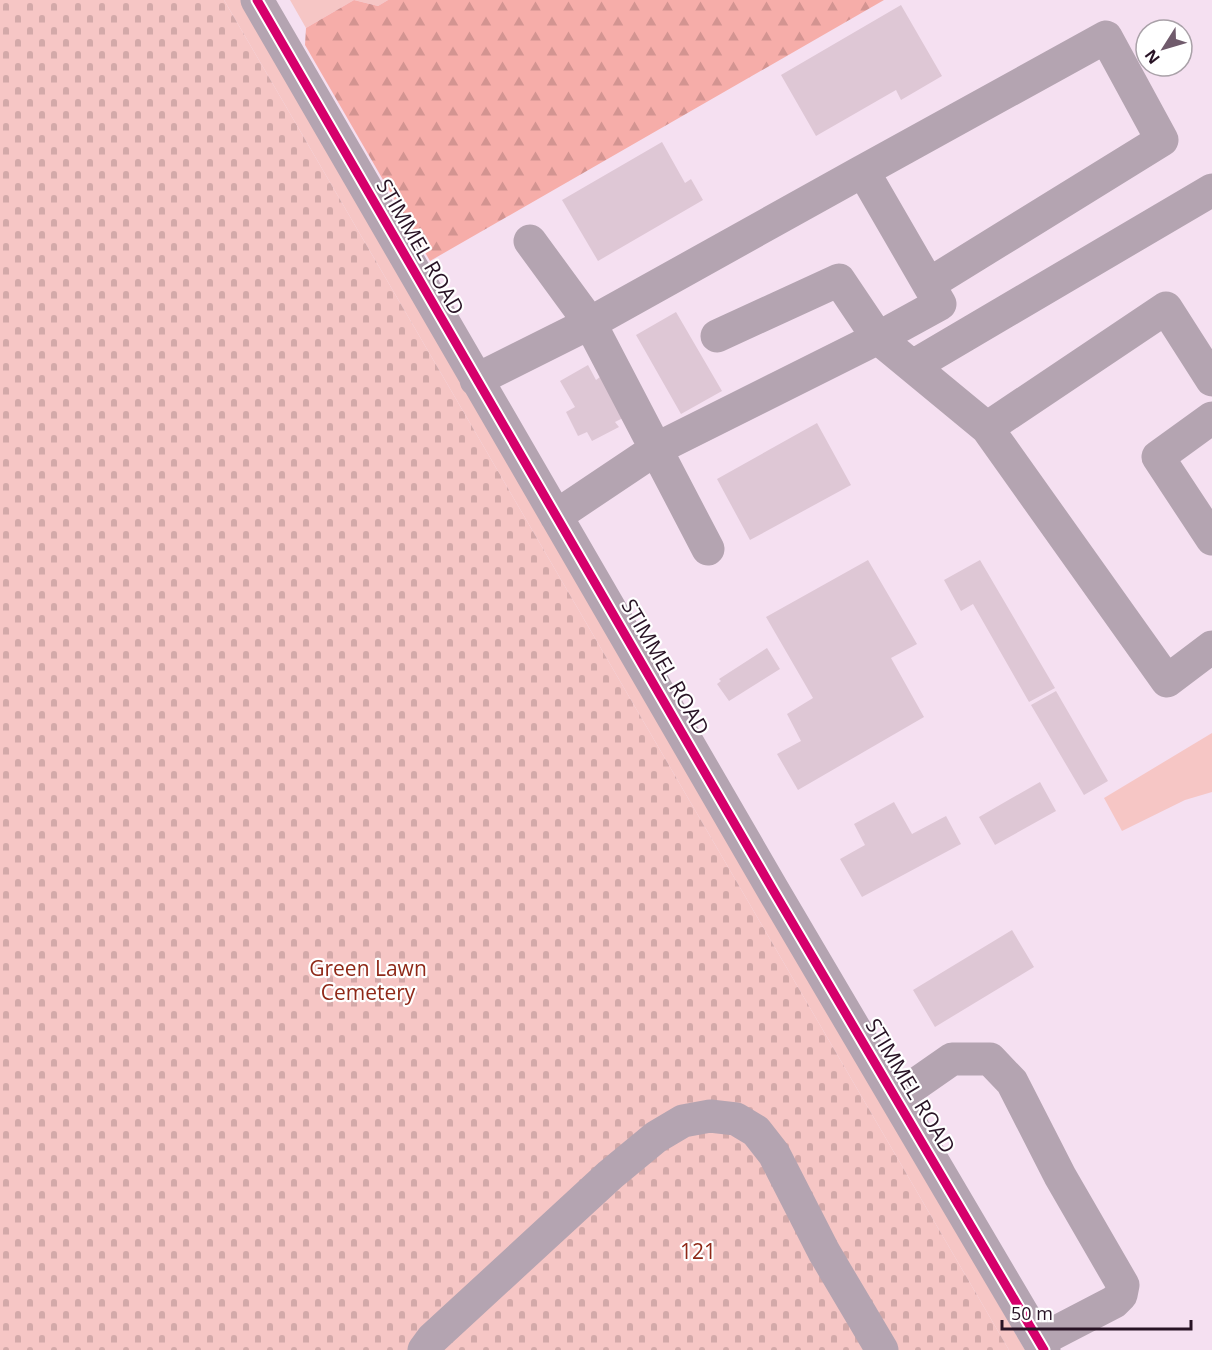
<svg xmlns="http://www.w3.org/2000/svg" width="1212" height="1350" viewBox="0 0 1212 1350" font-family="'Open Sans',sans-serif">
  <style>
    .green { fill: #f6c6c5 }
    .forest { fill: url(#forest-firs) }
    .cemetery { fill: url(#cemetery-stones) }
    .building { fill: #dec7d5 }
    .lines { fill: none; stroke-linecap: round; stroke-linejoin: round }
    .minor { stroke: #b4a4b1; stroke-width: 33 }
    .cycleway-casing { stroke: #fff; stroke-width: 13 }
    .cycleway { stroke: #d6006c; stroke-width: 9 }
    .labels { text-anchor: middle; stroke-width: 4.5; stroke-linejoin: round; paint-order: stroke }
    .street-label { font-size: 21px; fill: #281325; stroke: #fff }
    .park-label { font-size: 21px; fill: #8f2918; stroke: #fff }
  </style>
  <defs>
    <pattern id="forest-firs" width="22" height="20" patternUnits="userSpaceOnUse" patternTransform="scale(1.5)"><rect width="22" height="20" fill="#f6ada9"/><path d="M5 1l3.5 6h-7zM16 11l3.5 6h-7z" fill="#d39491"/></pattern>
    <pattern id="cemetery-stones" width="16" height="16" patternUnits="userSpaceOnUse" patternTransform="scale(1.5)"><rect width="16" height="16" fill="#f6c6c5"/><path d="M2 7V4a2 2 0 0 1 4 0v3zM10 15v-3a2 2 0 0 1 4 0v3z" fill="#d3a9a9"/></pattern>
  </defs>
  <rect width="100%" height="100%" fill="#f5e0f1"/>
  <path class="green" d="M224,0H243L1025,1350H1009Z
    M290,0H388L378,6L354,0L306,28Z
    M1212,733V792L1185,800L1122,831L1104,798Z"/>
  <path class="forest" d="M354,0L378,6L388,0H884L430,261L305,45L306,28Z"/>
  <path class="cemetery" d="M0,0H224L1009,1350H0Z"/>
  <path class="building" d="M901,5L942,76L901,100L896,90L816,136L781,75Z
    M662,142L685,183L691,179L703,200L598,261L562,200Z
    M676,312L722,391L681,414L636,335Z
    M588,365L596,380L604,374L627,416L615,422L619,427L592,441L587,432L578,436L566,412L575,407L560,381Z
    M817,423L851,485L750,540L717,479Z
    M868,560L917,644L891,658L924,717L798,790L777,754L801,741L787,714L813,698L766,617Z
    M980,560L1055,688L1029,702L973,604L961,611L944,580Z
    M767,648L780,669L729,701L717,684L721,681L719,679Z
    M1056,691L1108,781L1084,795L1031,705Z
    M1040,782L1056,811L995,845L979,817Z
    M894,802L912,834L946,816L961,844L862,897L840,859L865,845L854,824Z
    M1012,930L1034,967L935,1027L913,990Z"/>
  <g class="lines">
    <path class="minor" d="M257,0L773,890L1044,1350
      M863,171L1106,37L1162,140L929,284
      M530,241L590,323L708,549
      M717,336L839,280L878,338L987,428L1167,681L1212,647
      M913,366L1212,190
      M476,380L590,323L863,171L940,304L878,338L656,449L556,516
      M1212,418L1158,457L1212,539
      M987,428L1166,308L1212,380
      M896,1098L952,1059H990L1012,1082L1060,1176L1123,1285L1121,1295L1114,1302L1039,1341
      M424,1350L432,1339L610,1175L656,1137L683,1121L710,1116L736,1119L756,1131L774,1154L824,1252L882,1350"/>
    <defs>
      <path id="cycleway" d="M257,0L773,890L1044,1350"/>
    </defs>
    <use href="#cycleway" class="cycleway-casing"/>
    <use href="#cycleway" class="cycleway"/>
  </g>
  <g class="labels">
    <g class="street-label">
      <text transform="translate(420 247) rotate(60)" y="7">STIMMEL ROAD</text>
      <text transform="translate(665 667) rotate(60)" y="7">STIMMEL ROAD</text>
      <text transform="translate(910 1086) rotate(59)" y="7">STIMMEL ROAD</text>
    </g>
    <g class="park-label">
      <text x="368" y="976">Green Lawn<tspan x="368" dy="24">Cemetery</tspan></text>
      <text x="698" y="1259">121</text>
    </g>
  </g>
  <g transform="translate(1164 48) rotate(233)"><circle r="28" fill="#ffffff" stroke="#a9a1a8" stroke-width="1.5"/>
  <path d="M0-4.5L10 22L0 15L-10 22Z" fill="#705b6c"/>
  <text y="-9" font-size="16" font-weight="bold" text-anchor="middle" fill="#281325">N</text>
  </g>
  <path d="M1002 1320v9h189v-9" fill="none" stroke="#281325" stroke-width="3"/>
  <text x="1011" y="1320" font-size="18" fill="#281325" stroke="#ffffff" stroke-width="4.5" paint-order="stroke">50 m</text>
</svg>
